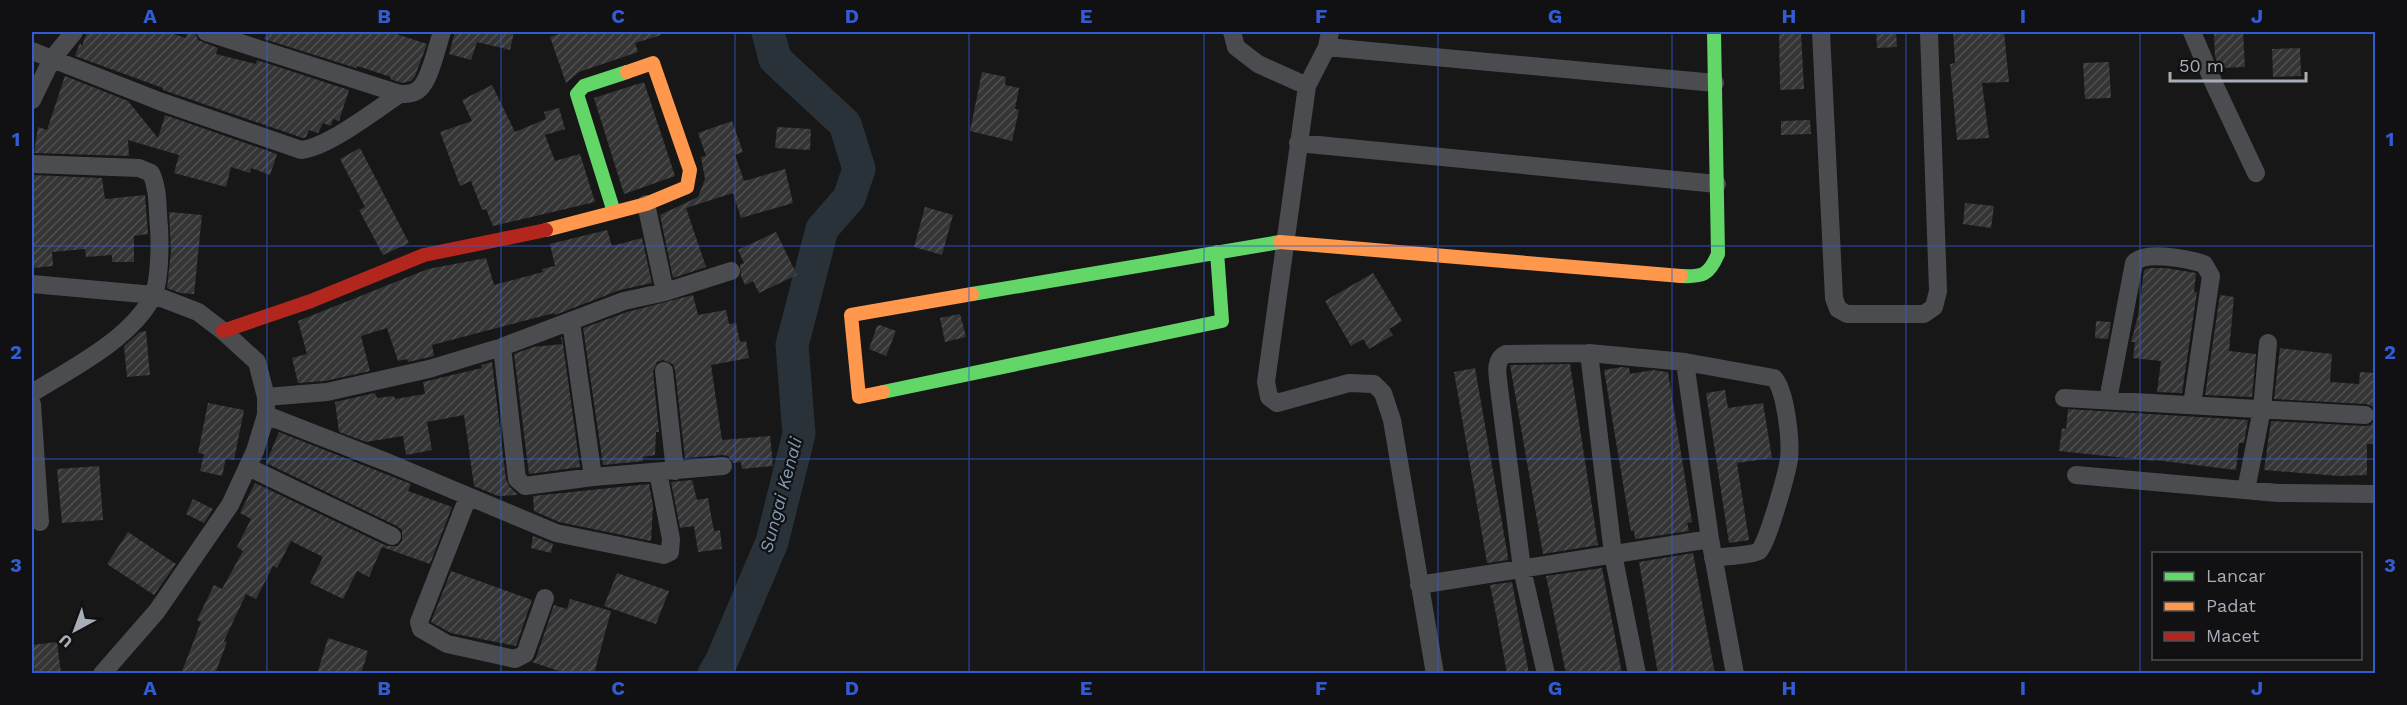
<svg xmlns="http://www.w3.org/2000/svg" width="2407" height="705" viewBox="0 0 2407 705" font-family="'Work Sans',sans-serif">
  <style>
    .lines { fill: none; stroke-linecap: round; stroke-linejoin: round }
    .river { stroke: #2a3239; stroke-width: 33 }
    .building { fill: url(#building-hatch) }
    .street { stroke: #4b4c50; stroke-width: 18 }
    .fast { stroke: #63d668; stroke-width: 14 }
    .slow { stroke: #ff974d; stroke-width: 14 }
    .jam { stroke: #b3261e; stroke-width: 14 }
    .grid { fill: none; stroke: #325cd3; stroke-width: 1.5; stroke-opacity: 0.55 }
    .labels { text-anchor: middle; stroke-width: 4.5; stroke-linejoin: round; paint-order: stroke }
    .water-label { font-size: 18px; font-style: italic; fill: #7f9bb3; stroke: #111113 }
    .neatline { fill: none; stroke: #325cd3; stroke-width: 2 }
    .grid-label { font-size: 20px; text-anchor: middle; font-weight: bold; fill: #325cd3 }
  </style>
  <defs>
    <pattern id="building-hatch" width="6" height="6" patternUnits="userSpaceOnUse" patternTransform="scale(1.5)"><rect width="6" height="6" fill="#353536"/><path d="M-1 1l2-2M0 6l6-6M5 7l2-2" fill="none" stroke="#4f5051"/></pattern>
  </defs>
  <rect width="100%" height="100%" fill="#171717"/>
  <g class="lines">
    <path class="river" d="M714,674L722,660L772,542L799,434L792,345L822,229L849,198L859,169L845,124L775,59L768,32"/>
  </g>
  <path class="building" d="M87,32H167L186,38L187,32H195L198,40L218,48L216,54L256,64L257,60L349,90L339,121L333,119L331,126L323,123L318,133L309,130L306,137L303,138L163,90V88L75,56L80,43L82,46Z
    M267,32H390L427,44L415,76L411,81L402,83L390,79L391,77L357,66L356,68L264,39Z
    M455,32H514L510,50L477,42L471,60L449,54Z
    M565,32H660L661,35L635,43L638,52L579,72L566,83L550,37Z
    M1779,32H1801L1804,89L1780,90Z
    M1876,32H1896L1897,47L1877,48Z
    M1953,32H2004L2009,82L1982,83L1989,138L1957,140L1950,64L1955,63Z
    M2214,32H2243L2245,67L2220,68L2215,57Z
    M2300,48L2301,76L2273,77L2272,49Z
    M2109,62L2111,98L2085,99L2083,63Z
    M982,72L1006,77L1005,85L1019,88L1015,109L1019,110L1012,141L970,131Z
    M65,76L128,101L158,138L165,115L277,154L270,175L251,168L250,173L231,167L226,187L174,173L179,155L128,140L129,156L34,153L38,127L47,130Z
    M644,82L675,176L624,194L594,98Z
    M492,85L515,132L546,119L544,112L559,108L565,129L545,135L555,161L580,154L595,202L493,226L486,209L482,210L471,181L460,186L440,132L472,121L462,100Z
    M1810,120L1811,134L1781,135V121Z
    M732,121L743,152L735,155L744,181L785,169L793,203L741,218L733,193L686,208L706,267L673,278L660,215L698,197L705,179L701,157L706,156L698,133Z
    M777,127L811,129L810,150L775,148Z
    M360,148L409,243L383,255L359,210L365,207L340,159Z
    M32,175L102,178L105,199L145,195L148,234L134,236V262H112V255L86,257L85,249L52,252L53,266L32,268Z
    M1965,203L1994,206L1991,228L1963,224Z
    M925,207L953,215L942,255L914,247Z
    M169,212L202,215L194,294L180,293L167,288L171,252Z
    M607,230L612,246L642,238L652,283L620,290L555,315L554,313L432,345L434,356L408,362L407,359L398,361L387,328L361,336L370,371L325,381L298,383L292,358L307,354L298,321L428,269L486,258L494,285L543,272L542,269L555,266L550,244Z
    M776,232L797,275L759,293L753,281L745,285L741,276L740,265L744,263L738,250Z
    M2149,268H2166L2196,273L2194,292H2197L2182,393L2157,392L2161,361L2133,358L2135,342H2131L2138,316L2144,270Z
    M1373,273L1402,321L1389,329L1393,335L1369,349L1363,339L1351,346L1325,301Z
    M693,295L698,315L726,310L729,324L736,323L740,342L746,341L749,358L711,365L722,440L770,436L773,466L742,469L741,462L733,463L728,456L723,455L685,458L675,370L673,364L663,360L657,362L653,372L659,432H656L655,455L643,457V461L603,465L583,328L627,312Z
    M2220,295L2234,297L2229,351L2256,354L2252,397L2205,395Z
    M960,314L966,337L945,342L940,318Z
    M2096,321L2111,322L2108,339L2095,338Z
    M880,325L896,331L886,356L869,349L877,326Z
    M146,331L150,375L127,377L124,346L140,332Z
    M561,337H562L580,467L529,474L514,354L533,347L562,344Z
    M2280,348L2332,354L2330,382L2359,384L2360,372L2376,373V412L2372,406L2366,404L2274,399Z
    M492,362L506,480L510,487L518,495L498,496L474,486L464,415L427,422L432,450L406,455L403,436L366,442L339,432L335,402L375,393L377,398L394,396L395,399L425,394L423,382L482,368L481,365Z
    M1570,364L1598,545L1543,554L1510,365Z
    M1622,367L1629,368L1630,374L1653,370L1668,372L1692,522L1687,523L1689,531L1635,539L1634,531H1631L1604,370Z
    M1475,368L1508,557V560L1487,563L1454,372Z
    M1725,390L1728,408L1763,403L1772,458L1737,463L1749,540L1729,543L1706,393Z
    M208,403L244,410L234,460L226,458L222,476L200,471L204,454L198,453Z
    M2068,409L2248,420L2244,443H2239L2236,470L2155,460V461L2059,451L2062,428L2066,429Z
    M2376,418V444H2367V475L2339,476L2264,470L2271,421L2364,426L2371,425Z
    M279,432L411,484L408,491L452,507L430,564L382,547L369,577L357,571L343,599L310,583L323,557L291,541L277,568L273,566L256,599L246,594L224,641L227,642L215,674H181L201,622L197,620L214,585L222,589L243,551L237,547L251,519L240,513L255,483L387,546H398L402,540V530L397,526L266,463Z
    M99,466L103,520L62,523L57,469Z
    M692,480L697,500L708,498L714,531L720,530L722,549L698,552L694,526L680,528L671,482Z
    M649,484L653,505L651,541L559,522L534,511L533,496Z
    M193,499L213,509L204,523L186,514Z
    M128,532L176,564L154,595L107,564Z
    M533,536L553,544L551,553L531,548Z
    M1693,553L1715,674H1658L1639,562Z
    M1602,568L1622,674H1566L1546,576Z
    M451,571L532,600L516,646L451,633L431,622Z
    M617,573L669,591L656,624L604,606Z
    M1512,582L1525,652L1529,674H1507L1497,619L1490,585Z
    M570,599L611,611L594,674H568L532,662L536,658L554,605L567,609Z
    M328,638L368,651L361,674H317Z
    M57,642L61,674H35L32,645Z"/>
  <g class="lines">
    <path class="street" d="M206,32L400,94C408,94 416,94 422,86C431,75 437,46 442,32
      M1232,32L1236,47L1258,64L1307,86
      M1330,32L1327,47L1307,86L1266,382L1269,397L1277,403L1349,383L1374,384L1383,393L1392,420L1435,674
      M1821,32L1834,298L1838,309L1847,314H1924L1934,307L1938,291L1929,32
      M2192,32L2215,86L2256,173
      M1327,47L1715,83
      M32,51L159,101L301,150C329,147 375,110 400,94
      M32,100L52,59L74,32
      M1298,143L1717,184
      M32,164L139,168L151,173C159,190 157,209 159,227C160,243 160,281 153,296C131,339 72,368 32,393
      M646,204L665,292
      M32,284L154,295L198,312L223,331L257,362L266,397V415L255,451L230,505L157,611L102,674
      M571,322L593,477
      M502,347L517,479L525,486L593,477L723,466
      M1589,353L1613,554L1637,674
      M1685,362L1710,539L1735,674
      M664,371L675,471
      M266,397L327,392L429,369L502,347L624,301L665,292L731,271
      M2064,398L2365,415
      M2108,400L2134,263C2145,250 2188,259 2204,264L2211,276L2192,405
      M32,404L40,522
      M266,415L389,463L556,533L664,555L670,552L671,539L658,472
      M248,467L392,536
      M2076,475L2278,493L2376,494
      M2246,490L2262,409L2268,343
      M468,497L419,622L421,629L447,644L515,659L525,654L545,598
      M1419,585L1710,539
      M1546,674L1522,569L1499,388C1498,376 1493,360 1506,354L1589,353L1685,362L1774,378C1786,391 1791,442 1789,459C1787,473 1767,545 1759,551C1750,556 1724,556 1713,558"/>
    <path class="fast" d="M614,212L577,94L584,86L627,72
      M1681,276C1703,277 1709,275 1718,254L1714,32
      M972,294L1280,242
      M883,392L1222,321L1217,252"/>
    <path class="slow" d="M546,230L646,204L687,187L690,170L653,63L627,72
      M1280,242L1681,276
      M883,392L859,397L851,315L972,294"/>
    <path class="jam" d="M223,331L311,301L424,255L546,230"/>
  </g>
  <path class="grid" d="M267,32V674M501,32V674M735,32V674M969,32V674M1204,32V674M1438,32V674M1672,32V674M1906,32V674M2140,32V674M32,246H2376M32,459H2376"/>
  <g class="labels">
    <g class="water-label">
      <text transform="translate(781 495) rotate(-75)" y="6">Sungai Kenali</text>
    </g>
  </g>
  <rect width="2407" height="705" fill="none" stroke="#111113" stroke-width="66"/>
  <rect x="2152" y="552" width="210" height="108" fill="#111113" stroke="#4d4f55" stroke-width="1.5"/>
  <rect x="2164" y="572" width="30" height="9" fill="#63d668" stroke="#4d4f55" stroke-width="1.5"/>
  <text x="2206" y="582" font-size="18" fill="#a8adb8">Lancar</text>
  <rect x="2164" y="602" width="30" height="9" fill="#ff974d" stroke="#4d4f55" stroke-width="1.5"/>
  <text x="2206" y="612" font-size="18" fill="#a8adb8">Padat</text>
  <rect x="2164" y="632" width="30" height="9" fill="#b3261e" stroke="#4d4f55" stroke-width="1.5"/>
  <text x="2206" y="642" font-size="18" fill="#a8adb8">Macet</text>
  <g transform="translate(75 630) rotate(221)" stroke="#111113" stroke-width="4.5" paint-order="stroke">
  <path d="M0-4.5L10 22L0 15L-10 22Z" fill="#a8adb8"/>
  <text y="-9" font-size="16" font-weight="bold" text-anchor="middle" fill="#a8adb8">U</text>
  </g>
  <path d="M2170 72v9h136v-9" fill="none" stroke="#a8adb8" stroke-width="3"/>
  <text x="2179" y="72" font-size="18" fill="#a8adb8" stroke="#111113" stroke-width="4.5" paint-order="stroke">50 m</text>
  <rect x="33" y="33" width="2341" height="639" class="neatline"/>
  <g class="grid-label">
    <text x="150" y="23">A</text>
    <text x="384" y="23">B</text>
    <text x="618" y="23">C</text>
    <text x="852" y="23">D</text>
    <text x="1086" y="23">E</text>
    <text x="1321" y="23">F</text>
    <text x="1555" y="23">G</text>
    <text x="1789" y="23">H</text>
    <text x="2023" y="23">I</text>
    <text x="2257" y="23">J</text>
    <text x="16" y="146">1</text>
    <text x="2390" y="146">1</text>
    <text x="16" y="359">2</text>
    <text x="2390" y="359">2</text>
    <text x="16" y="572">3</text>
    <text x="2390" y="572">3</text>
    <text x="150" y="695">A</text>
    <text x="384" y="695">B</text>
    <text x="618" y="695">C</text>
    <text x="852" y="695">D</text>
    <text x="1086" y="695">E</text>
    <text x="1321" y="695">F</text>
    <text x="1555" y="695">G</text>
    <text x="1789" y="695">H</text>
    <text x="2023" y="695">I</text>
    <text x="2257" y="695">J</text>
  </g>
</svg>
